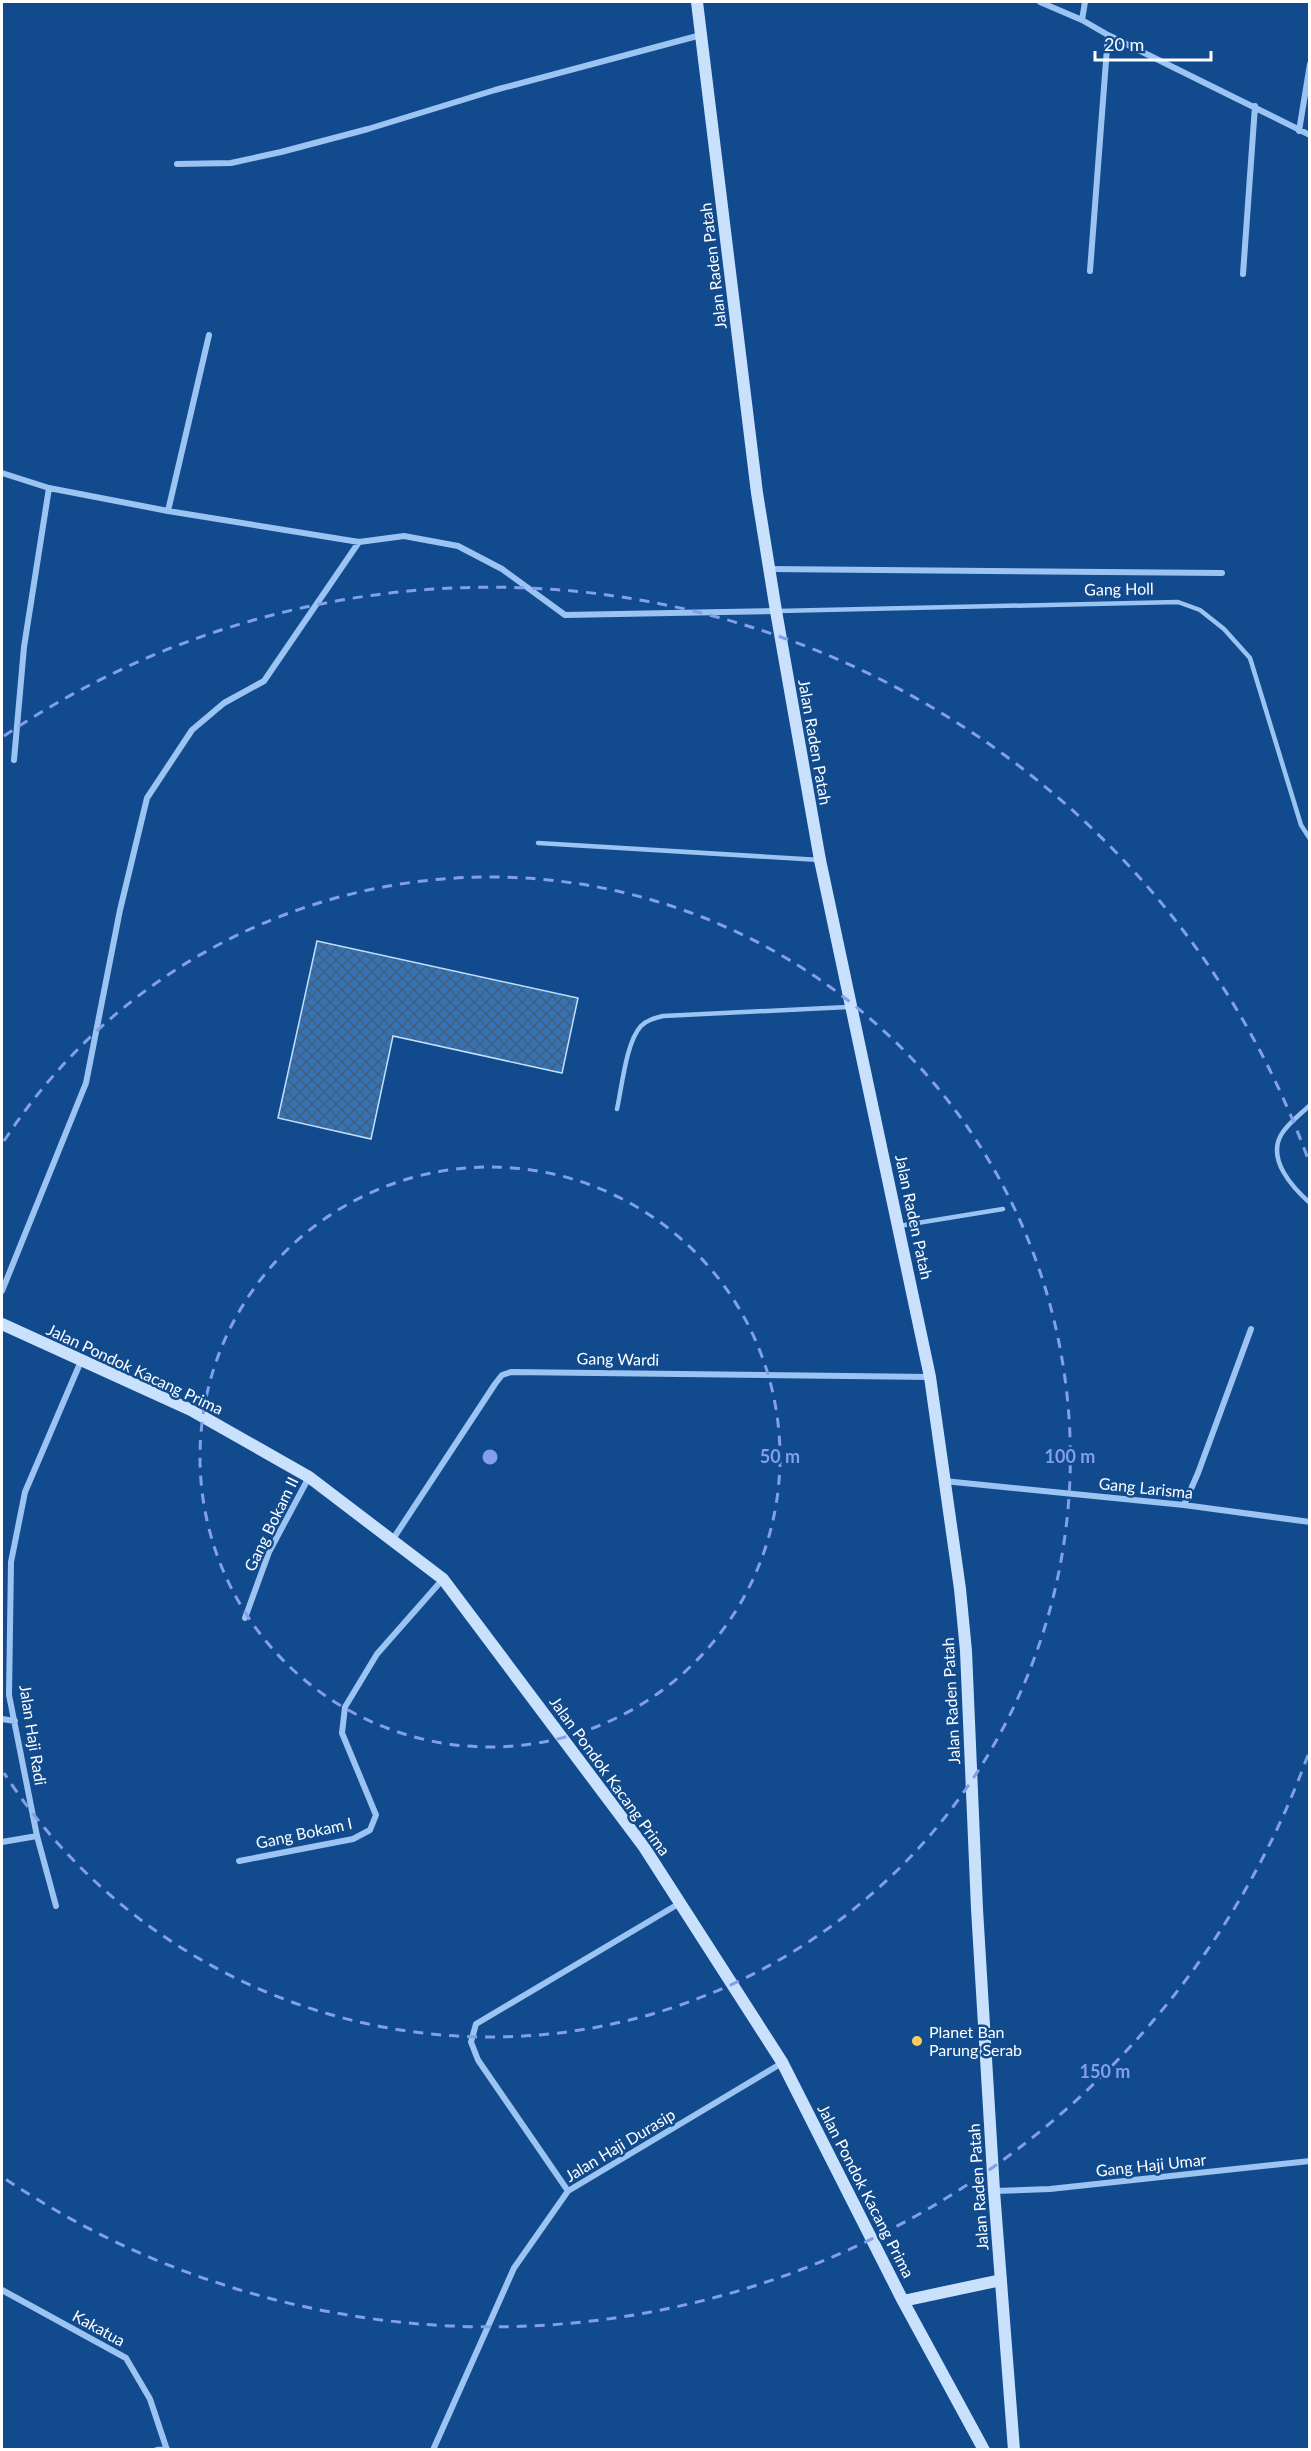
<svg xmlns="http://www.w3.org/2000/svg" width="1311" height="2451" viewBox="0 0 1311 2451" font-family="Lato,sans-serif">
  <style>
    .building { fill: url(#building-cross-hatch); stroke: #c2defd; stroke-width: 1.5 }
    .lines { fill: none; stroke-linecap: round; stroke-linejoin: round }
    .lane { stroke: #9bc4f2; stroke-width: 4.5 }
    .street { stroke: #9bc4f2; stroke-width: 6 }
    .secondary { stroke: #c9e1fc; stroke-width: 12 }
    .ring { fill: none; stroke: #839eea; stroke-width: 3; stroke-dasharray: 10 8 }
    .poi-dot { fill: #ffcb5b; stroke: #114b8e; stroke-width: 2 }
    .labels { text-anchor: middle; stroke-width: 5; stroke-linejoin: round; paint-order: stroke }
    .street-label { font-size: 16px; fill: #fff; stroke: #114b8e }
    .poi-label { font-size: 16px; fill: #fff; stroke: #114b8e; text-anchor: start }
    .centre { fill: #839eea; stroke: #114b8e; stroke-width: 3 }
    .ring-label { font-size: 18px; text-anchor: middle; font-weight: bold; fill: #839eea; stroke: #114b8e; stroke-width: 5; stroke-linejoin: round; paint-order: stroke }
  </style>
  <defs>
    <pattern id="building-cross-hatch" width="8" height="8" patternUnits="userSpaceOnUse" patternTransform="scale(1.5)"><rect width="8" height="8" fill="#3573b5"/><path d="M0 0l8 8M0 8l8-8" fill="none" stroke="#425e7b"/></pattern>
  </defs>
  <rect width="100%" height="100%" fill="#114b8e"/>
  <path class="building" d="M317,941L578,998L562,1073L393,1036L371,1139L278,1118Z"/>
  <g class="lines">
    <path class="lane" d="M778,611L1178,602L1200,610L1224,629L1250,658L1301,825L1310,839
      M538,843L820,860
      M1310,1105C1301,1114 1287,1124 1281,1135C1267,1160 1293,1188 1310,1203
      M617,1109C622,1087 626,1042 641,1026C647,1020 655,1018 663,1016L848,1007
      M899,1226L1003,1209"/>
    <path class="street" d="M1040,2L1082,20L1108,35L1310,135
      M1082,20L1085,2
      M1299,131L1310,64
      M177,164L231,163L281,152L368,129L495,90L701,35
      M1090,271L1108,35
      M1243,274L1255,106
      M2,473L49,488L168,511L359,542L404,536L458,546L502,569L565,615L776,611
      M168,511L209,335
      M769,569L1222,573
      M14,760L24,647L49,488
      M2,1291L86,1083L120,910L147,798L192,730L224,703L264,681L359,542
      M944,1481L1184,1505L1310,1522
      M1184,1505L1198,1473L1251,1329
      M393,1539L495,1384L502,1375L511,1372L930,1377
      M245,1618L269,1552L309,1477
      M2,1719L15,1721
      M2,1842L37,1836
      M239,1861L353,1839L370,1830L376,1815L342,1733L345,1707L377,1654L443,1579
      M56,1906L37,1836L9,1695L11,1562L25,1492L81,1361
      M568,2191L478,2060L471,2042L476,2024L680,1903
      M994,2191L1050,2189L1310,2161
      M2,2290L126,2358L150,2399L167,2450
      M157,2450L167,2449
      M433,2450L514,2268L568,2191L782,2063"/>
    <path class="secondary" d="M697,2L757,493L776,611L820,860L930,1377L960,1589L966,1651L977,1909L994,2191L1014,2450
      M2,1324L191,1410L309,1477L443,1579L644,1847L782,2062L903,2301L984,2450
      M903,2301L1001,2280"/>
  </g>
  <g class="ring">
    <circle cx="490" cy="1457" r="290"/>
    <path d="M4 1141A580 580 0 1 1 4 1773"/>
    <path d="M1308 1755A870 870 0 0 1 4 2178M4 736A870 870 0 0 1 1308 1159"/>
  </g>
  <circle class="poi-dot" cx="917" cy="2041" r="6"/>
  <g class="labels">
    <g class="street-label">
      <text transform="translate(713 266) rotate(-97)" y="6">Jalan Raden Patah</text>
      <text transform="translate(1119 589) rotate(-1)" y="6">Gang Holl</text>
      <text transform="translate(815 742) rotate(80)" y="6">Jalan Raden Patah</text>
      <text transform="translate(914 1217) rotate(78)" y="6">Jalan Raden Patah</text>
      <text transform="translate(618 1359) rotate(1)" y="6">Gang Wardi</text>
      <text transform="translate(135 1369) rotate(25)" y="6">Jalan Pondok Kacang Prima</text>
      <text transform="translate(1146 1488) rotate(6)" y="6">Gang Larisma</text>
      <text transform="translate(271 1524) rotate(-64)" y="6">Gang Bokam II</text>
      <text transform="translate(951 1701) rotate(-93)" y="6">Jalan Raden Patah</text>
      <text transform="translate(33 1735) rotate(81)" y="6">Jalan Haji Radi</text>
      <text transform="translate(610 1776) rotate(54)" y="6">Jalan Pondok Kacang Prima</text>
      <text transform="translate(304 1833) rotate(-12)" y="6">Gang Bokam I</text>
      <text transform="translate(620 2145) rotate(-31)" y="6">Jalan Haji Durasip</text>
      <text transform="translate(1151 2165) rotate(-6)" y="6">Gang Haji Umar</text>
      <text transform="translate(978 2187) rotate(-94)" y="6">Jalan Raden Patah</text>
      <text transform="translate(866 2191) rotate(63)" y="6">Jalan Pondok Kacang Prima</text>
      <text transform="translate(99 2328) rotate(29)" y="6">Kakatua</text>
    </g>
    <g class="poi-label">
      <text x="929" y="2038">Planet Ban<tspan x="929" dy="18">Parung Serab</tspan></text>
    </g>
  </g>
  <circle cx="490" cy="1457" r="9" class="centre"/>
  <g class="ring-label">
    <text x="780" y="1463">50 m</text>
    <text x="1070" y="1463">100 m</text>
    <text x="1105" y="2078">150 m</text>
  </g>
  <rect width="1311" height="2451" fill="none" stroke="#ffffff" stroke-width="6"/>
  <path d="M1095 51v9h116v-9" fill="none" stroke="#ffffff" stroke-width="3"/>
  <text x="1104" y="51" font-size="18" fill="#ffffff" stroke="#114b8e" stroke-width="4.5" paint-order="stroke">20 m</text>
</svg>
